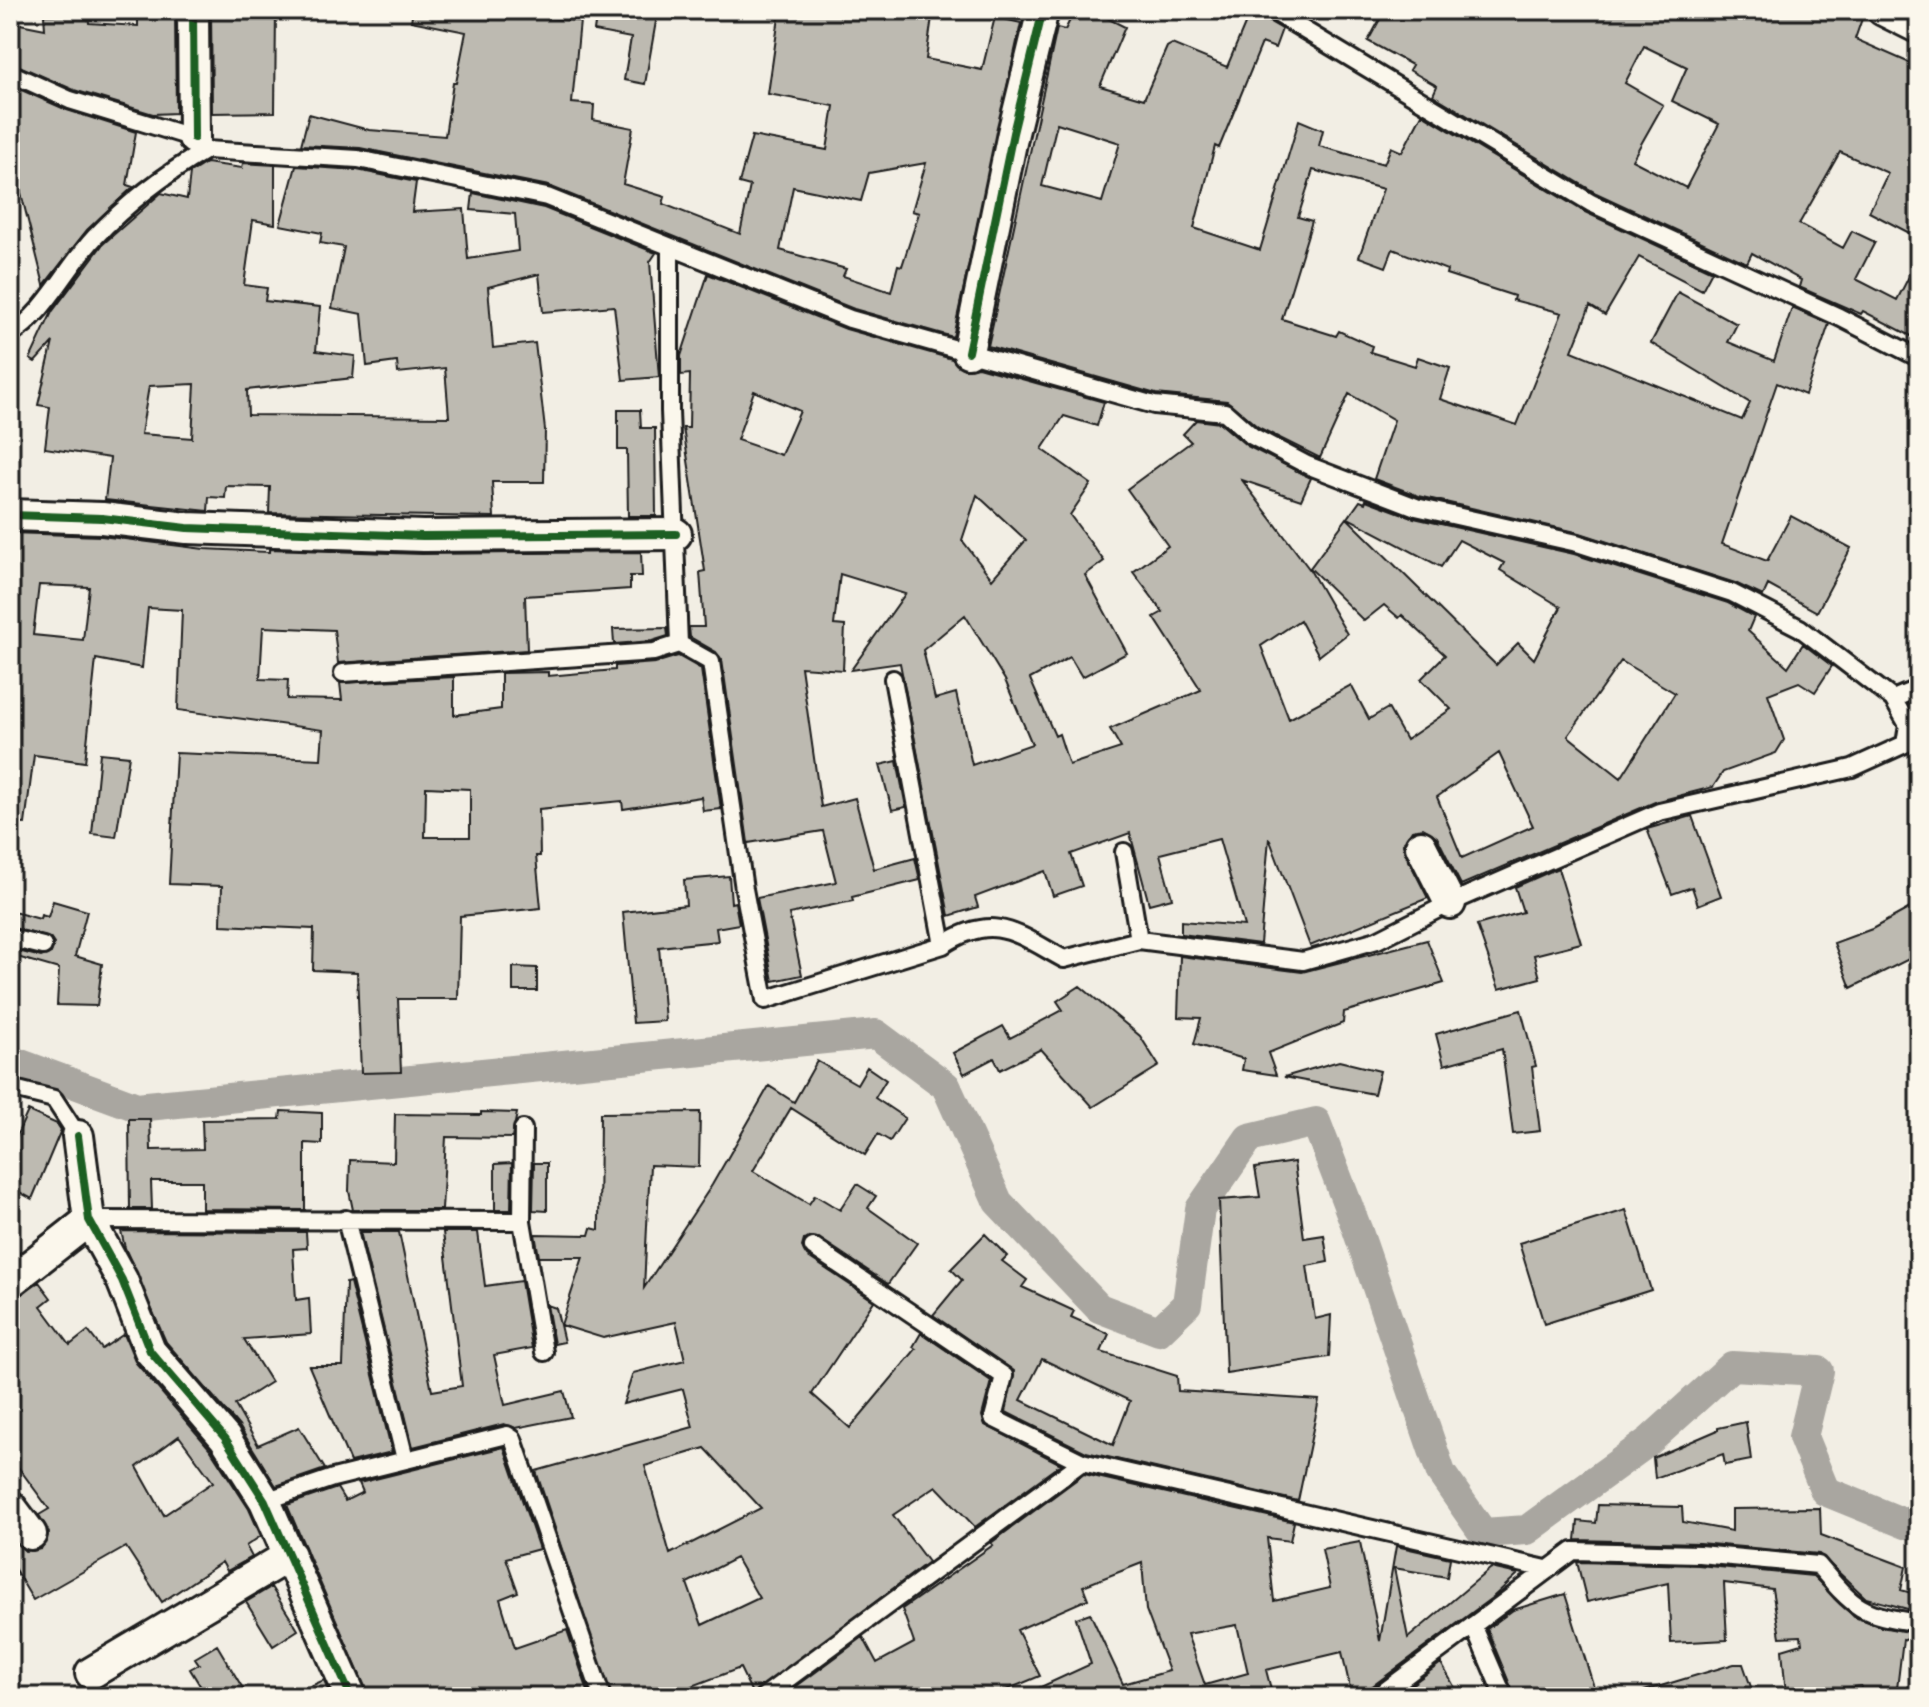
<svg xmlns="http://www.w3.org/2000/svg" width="1929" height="1707" viewBox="0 0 1929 1707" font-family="Dekko,sans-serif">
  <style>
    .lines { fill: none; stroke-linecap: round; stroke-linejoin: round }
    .canal { stroke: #a9a6a0; stroke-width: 30 }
    .building { fill: #bdbab1; stroke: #1c1c1c; stroke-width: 2; fill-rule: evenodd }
    .service-casing { stroke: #1c1c1c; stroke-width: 22 }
    .minor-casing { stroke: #1c1c1c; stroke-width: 36 }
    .service { stroke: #fbf7ec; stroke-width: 16 }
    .minor { stroke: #fbf7ec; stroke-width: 30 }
    .cycleway-casing { stroke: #fbf7ec; stroke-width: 13 }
    .cycleway { stroke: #1b5e20; stroke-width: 8 }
  </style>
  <rect width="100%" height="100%" fill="#f2eee4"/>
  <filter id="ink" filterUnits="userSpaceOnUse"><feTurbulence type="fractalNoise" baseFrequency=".0125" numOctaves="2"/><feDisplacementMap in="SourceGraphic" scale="16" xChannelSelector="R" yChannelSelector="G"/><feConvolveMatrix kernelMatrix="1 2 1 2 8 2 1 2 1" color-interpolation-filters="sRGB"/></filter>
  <g filter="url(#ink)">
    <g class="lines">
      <path class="canal" d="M10,1060L137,1107L876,1034L946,1086L998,1202L1099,1308L1159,1331L1187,1304L1200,1209L1249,1138L1316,1122L1357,1229L1441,1473L1483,1533L1527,1530L1648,1442L1732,1366L1819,1371L1803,1437L1825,1491L1906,1524L1919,1516"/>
    </g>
    <path class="building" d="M138,10H175L176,113L153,114L74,90L10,62V22L45,29L44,15L88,14L89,23L138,26Z
      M211,10H276L275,112L212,113Z
      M413,10H523L522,16L580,21L572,103L594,105L593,120L633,128L623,184L665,197L663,204L740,234L750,186L739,183L752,136L827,150L834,106L768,94L780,10H933L926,59L982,70L995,17L1021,23L953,337L854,309L549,186L360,148L301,145L309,114L369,130L445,136L453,83H456L466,32L411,21ZM926,163L912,211L919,213L902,266L898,265L891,292L843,276L846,269L780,250L793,187L861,201L869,173Z
      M597,10H658L645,84L624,80L631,38L594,31Z
      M1075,10H1091L1125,27L1100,86L1144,99L1167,47L1172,44L1227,67L1251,10H1260L1265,19L1282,29L1275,48L1262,43L1219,148L1215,146L1194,228L1260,250L1299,120L1323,130L1319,146L1384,164L1391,147L1402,152L1422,114L1585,212L1712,271L1702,290L1639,257L1605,315L1590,306L1572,351L1742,420L1750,403L1651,343L1678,292L1737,324L1728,342L1774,361L1792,308L1829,324L1805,395L1777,383L1722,544L1767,561L1791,516L1851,548L1817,612L1768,585L1763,596L1735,583L1580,533L1419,496L1374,479L1394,420L1349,394L1320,458L1258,427L1227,401L1156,394L988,346L1057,28L1065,30ZM1057,123L1120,143L1102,202L1042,186ZM1313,170L1383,189L1359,257L1386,267L1393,249L1447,270L1446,274L1514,296L1513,300L1562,313L1517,425L1440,399L1450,368L1418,357L1415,366L1370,352L1372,346L1339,331L1336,336L1282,319L1312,221L1298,217Z
      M1385,10H1865L1855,39L1919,67V238L1869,212L1888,173L1840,152L1799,224L1843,248L1852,231L1875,242L1856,279L1897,300L1919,257V340L1863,311L1861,314L1799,287L1801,280L1752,253L1747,263L1596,193L1433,95L1437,86L1409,70L1412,65L1368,41ZM1644,46L1687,67L1672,101L1719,124L1686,188L1632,160L1663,105L1625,83Z
      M10,85L67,110L136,132L127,185L133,187L87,230L44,285L18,181L10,180Z
      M206,163L242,168L243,163L275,165V224L253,220L244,285L267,288L265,301L320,307L316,351L355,356L353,378L247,390L248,415L449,417L445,368L398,373L397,362L367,366L362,314L332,308L344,247L320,243L322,233L280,225L296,166L357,170L416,182L412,212L464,209L468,259L518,251L515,214L471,210L473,193L544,208L656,253L650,262L659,377L623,380L614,306L543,312L539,274L488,287L493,348L535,343L545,430L544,482H492L494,517L269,513L270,487L226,486L225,498L209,497L208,511L105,500L110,458L45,448L50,407L38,405L53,342L35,362L30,359L52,312L103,244L161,193L187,199L190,173ZM195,384L192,438L141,434L149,386Z
      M708,274L846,329L952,359L964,369L978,367L1104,402L1097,426L1064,416L1042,449L1091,484L1070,515L1104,561L1085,575L1127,653L1082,677L1070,657L1030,679L1055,736L1059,734L1069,765L1121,748L1110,729L1201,690L1154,617L1163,612L1133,572L1168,546L1127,489L1191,442L1183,434L1196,420L1220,423L1247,446L1311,478L1301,500L1242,480L1310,570L1347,634L1319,656L1300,620L1261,646L1289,719L1351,685L1369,719L1388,708L1406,740L1451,709L1421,679L1445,655L1402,615L1399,618L1384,605L1364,621L1310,568L1347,518L1496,665L1518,643L1534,659L1561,607L1500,570L1504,563L1459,540L1441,567L1348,518L1360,501L1365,503L1366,500L1414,518L1574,554L1728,603L1754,617L1748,631L1788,667L1803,644L1832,666L1815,692L1799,682L1768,694L1784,740L1776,753L1723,772L1713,787L1655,802L1461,885L1437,837L1423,828L1412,830L1403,844L1405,853L1428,898L1310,946L1269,838L1260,944L1181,934V921L1244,926L1219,839L1160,854L1172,898L1149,904L1130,833L1071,854L1082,886L1053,896L1045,871L975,897L978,907L949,916L900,663L851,670L905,594L840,574L834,625L845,626L843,670L801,667L821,807L855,798L874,869L915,858L920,880L852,897L853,901L789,914L802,975L773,981L757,898L836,882L823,831L748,843L722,660L716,652L690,637L689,627H704L700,572L705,571L683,428H689L690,374L681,375V356ZM754,391L800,411L781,455L737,440ZM977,495L1026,540L992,579L962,540ZM965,615L1005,680L1032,744L972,765L956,693L935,699L923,650ZM1621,661L1675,693L1621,778L1568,736ZM1499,753L1533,826L1462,858L1437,797Z
      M618,410H640L641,428H655L656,516H628L627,450H618Z
      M10,533L101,536L204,549L269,552V549L422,554L641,552L642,576H630V589L525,596L527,650L338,663L334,630L263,627L260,679L288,680L287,699L342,700L340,683L454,677V715L501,709V673L548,672V676L615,670V666L655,663L678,656L701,669L721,809L703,811L701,797L623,809L622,801L539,809L540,856H536L541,908L460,916L458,999H398L401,1072L361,1073L357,972L313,970L314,929L221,925L222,886L169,884L176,753L321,759L323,730L178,710L182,610L148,608L142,668L96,659L85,762L34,755L25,824L10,823ZM39,585L89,587L83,640L33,635ZM426,787L470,789V837H425Z
      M667,628L668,636L652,641L614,644L613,629Z
      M100,753L129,756L116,837L92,834Z
      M897,761L906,807L892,810L880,765Z
      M1692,816L1721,896L1698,905L1692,887L1672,894L1647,829Z
      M1558,868L1581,943L1534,955L1540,978L1499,989L1477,925L1523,912L1515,887Z
      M729,876L731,903L735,902L739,924L716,928L718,941L659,947L665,1021L633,1023L623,912L686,905L684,880Z
      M53,901L87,911L75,956L102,964L97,1006L57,1005L59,969L10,955V949L41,957L51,953L54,944L50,938L10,927V911L40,919L41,915L48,917Z
      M1919,903V954L1851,988L1834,943L1872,929Z
      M1427,940L1444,983L1344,1012L1343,1023L1268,1053L1276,1075L1242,1070L1244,1059L1194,1044L1201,1018L1178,1017L1180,956L1302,972Z
      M513,967L537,968V991H513Z
      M1080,986L1140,1036L1159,1066L1093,1107L1041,1049L1000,1070L994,1058L964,1074L953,1053L1003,1026L1010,1038L1063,1010L1057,1001Z
      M1521,1010L1536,1066L1532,1067L1540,1131L1513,1134L1502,1049L1444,1065L1436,1034Z
      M817,1061L857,1084L867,1067L886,1080L875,1098L905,1118L890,1141L878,1134L865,1155L791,1108L753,1171L809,1204L815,1195L840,1210L857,1184L876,1196L868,1208L917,1243L888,1284L819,1238L804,1240L802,1247L807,1256L874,1301L812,1394L850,1428L916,1349L913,1347L921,1333L991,1381L982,1416L985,1425L1061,1464L975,1527L936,1486L893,1515L928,1562L753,1695L740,1668L687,1688L691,1697H611L536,1471L693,1427L683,1389L623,1404L633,1373L685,1360L676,1322L603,1338L561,1325L583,1257H539L535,1234L589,1235L591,1228L599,1230L600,1113L700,1112L699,1167L650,1165L644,1288L712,1185L769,1086L794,1102ZM705,1448L761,1508L670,1554L645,1466ZM736,1558L759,1598L702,1625L687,1583Z
      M1339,1061L1380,1071L1374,1094L1284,1077Z
      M28,1111L57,1124L61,1130L32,1199L10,1187V1150Z
      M281,1111L322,1113V1144L305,1143V1210L202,1209V1181H151L152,1209H130L129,1119H150L151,1150L203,1149L202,1120L280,1119Z
      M481,1112L517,1113L512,1138L446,1137L442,1210H353L349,1191L350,1160L394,1162L395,1114L481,1115Z
      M1294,1162L1304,1238L1324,1235L1328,1262L1307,1266L1315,1319L1331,1315L1329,1357L1226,1373L1219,1200L1260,1197L1255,1168Z
      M512,1163L511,1210H495V1164Z
      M534,1163H547V1211L533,1210Z
      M1626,1210L1651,1290L1544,1324L1519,1243Z
      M121,1231L306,1232L307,1248L293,1249L296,1300L309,1298L311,1334L244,1339L271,1382L235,1405L258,1445L299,1427L325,1469L276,1486L239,1426L166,1342L125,1248Z
      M360,1232H399L432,1391L462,1386L443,1232H478L485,1286L521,1281L532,1348L494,1355L505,1405L564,1391L571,1417L516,1428L504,1424L413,1447Z
      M985,1234L1007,1256L1002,1261L1027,1280L1022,1287L1074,1311L1071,1317L1109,1334L1101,1352L1177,1376L1178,1391L1319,1400L1298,1501L1086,1452L1006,1412L1014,1371L933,1315L962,1280L951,1269ZM1042,1359L1130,1401L1113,1445L1021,1400Z
      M39,1282L51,1298L41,1306L70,1345L88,1331L102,1349L124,1334L136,1363L210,1449L249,1509L261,1536L246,1546L252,1557L227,1571L222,1562L162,1602L126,1547L33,1600L10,1561V1536L25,1551L41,1549L49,1533L39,1515L49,1509L10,1456V1300ZM179,1436L213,1482L164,1515L137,1467Z
      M350,1282L392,1452L350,1462L309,1366H343L346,1283Z
      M547,1305L556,1308L564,1342L554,1344Z
      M1746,1422L1751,1460L1725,1465L1723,1454L1655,1478L1653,1458L1718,1430V1428Z
      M504,1447L539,1549L506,1558L518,1592L500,1599L515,1648L567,1630L590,1697H369L287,1505L337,1488L345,1501L363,1492L359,1483Z
      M1084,1474L1294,1522L1290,1541L1267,1538L1274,1601L1330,1588L1322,1549L1360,1542L1380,1641L1396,1546L1450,1558L1447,1577L1394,1568L1408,1638L1491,1568L1518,1574L1493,1597L1370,1688L1366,1697H1352L1342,1652L1266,1670L1273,1697H1019L1091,1664L1076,1618L1090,1613L1123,1684L1169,1671L1146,1610L1142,1563L1083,1586L1088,1599L1017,1630L1040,1676L989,1697H782L863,1637L877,1663L914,1643L902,1609L993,1545L991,1543ZM1237,1625L1248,1673L1205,1685L1187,1634Z
      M1598,1505L1682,1507L1683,1522L1732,1531V1509L1820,1508L1821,1535L1906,1567L1901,1590L1919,1595V1612L1866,1598L1819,1554L1699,1543L1576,1540L1578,1521L1596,1523Z
      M1577,1562L1698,1565L1813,1576L1854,1617L1881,1627L1919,1634V1643L1903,1639L1896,1697H1860L1861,1686L1786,1694L1782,1650L1802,1644L1801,1636L1780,1637L1772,1589L1724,1583L1727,1640L1671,1643L1668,1583L1587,1602Z
      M271,1587L298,1630L273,1646L246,1602Z
      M1565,1594L1597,1697H1515L1487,1629L1513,1610Z
      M217,1645L248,1697H207L190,1669L199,1664L195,1658Z
      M1441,1663L1460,1697H1395Z
      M1734,1664H1743L1752,1690L1725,1697H1645L1644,1691Z
      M324,1680L331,1697H286Z"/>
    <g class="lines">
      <defs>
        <path id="service" d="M1271,10L1591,203L1839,317L1919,358
          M10,73L70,100L194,138L206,150L358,159L547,197L850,319L1154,405L1225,412L1252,436L1307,465L1416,507L1577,543L1732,593L1800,628L1893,699L1919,688
          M670,247V411L679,644L711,662L744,889L765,1000L943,945C994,912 1016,933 1064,959L1139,940L1303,961L1377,940L1450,903L1659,812L1852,768L1905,744L1908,725L1893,699
          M10,335C46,313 66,268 95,237C129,201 164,175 206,150
          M343,673L654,652L679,644
          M893,679L943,945
          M1124,852L1139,940
          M10,938L43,946
          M10,1088L54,1099L78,1136
          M523,1129L522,1221L544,1352
          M346,1219L405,1459
          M89,1220L522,1221
          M813,1247L1004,1376L993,1418L1082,1462L1546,1569
          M265,1501L333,1478L507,1435L513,1439L601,1694
          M1473,1625L1504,1697
          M763,1697L1082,1462
          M1377,1697L1573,1551L1699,1554L1818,1565C1856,1610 1860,1614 1919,1623"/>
        <path id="minor" d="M193,10L194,138
          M1883,10L1919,28
          M968,352L1013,133L1043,10
          M10,515L102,518L187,528L423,536L676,534
          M1421,846L1450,903
          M78,1136L89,1220L122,1280L150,1351L225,1438L265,1501L351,1697
          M10,1282L89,1220
          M10,1506L31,1534
          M91,1673L290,1555"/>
      </defs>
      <use href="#service" class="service-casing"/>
      <use href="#minor" class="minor-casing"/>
      <use href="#service" class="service"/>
      <use href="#minor" class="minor"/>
      <defs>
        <path id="cycleway" d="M193,10L194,138
          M968,352L1013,133L1043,10
          M10,515L102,518L187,528L423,536L676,534
          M78,1136L89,1220L122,1280L150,1351L225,1438L265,1501L351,1697"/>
      </defs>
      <use href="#cycleway" class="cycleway-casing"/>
      <use href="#cycleway" class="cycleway"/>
    </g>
  </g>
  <rect width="1929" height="1707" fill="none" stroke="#fbf7ec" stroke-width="40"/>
  <rect x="20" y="20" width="1889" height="1667" fill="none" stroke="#1c1c1c" stroke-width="3" filter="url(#ink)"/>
</svg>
